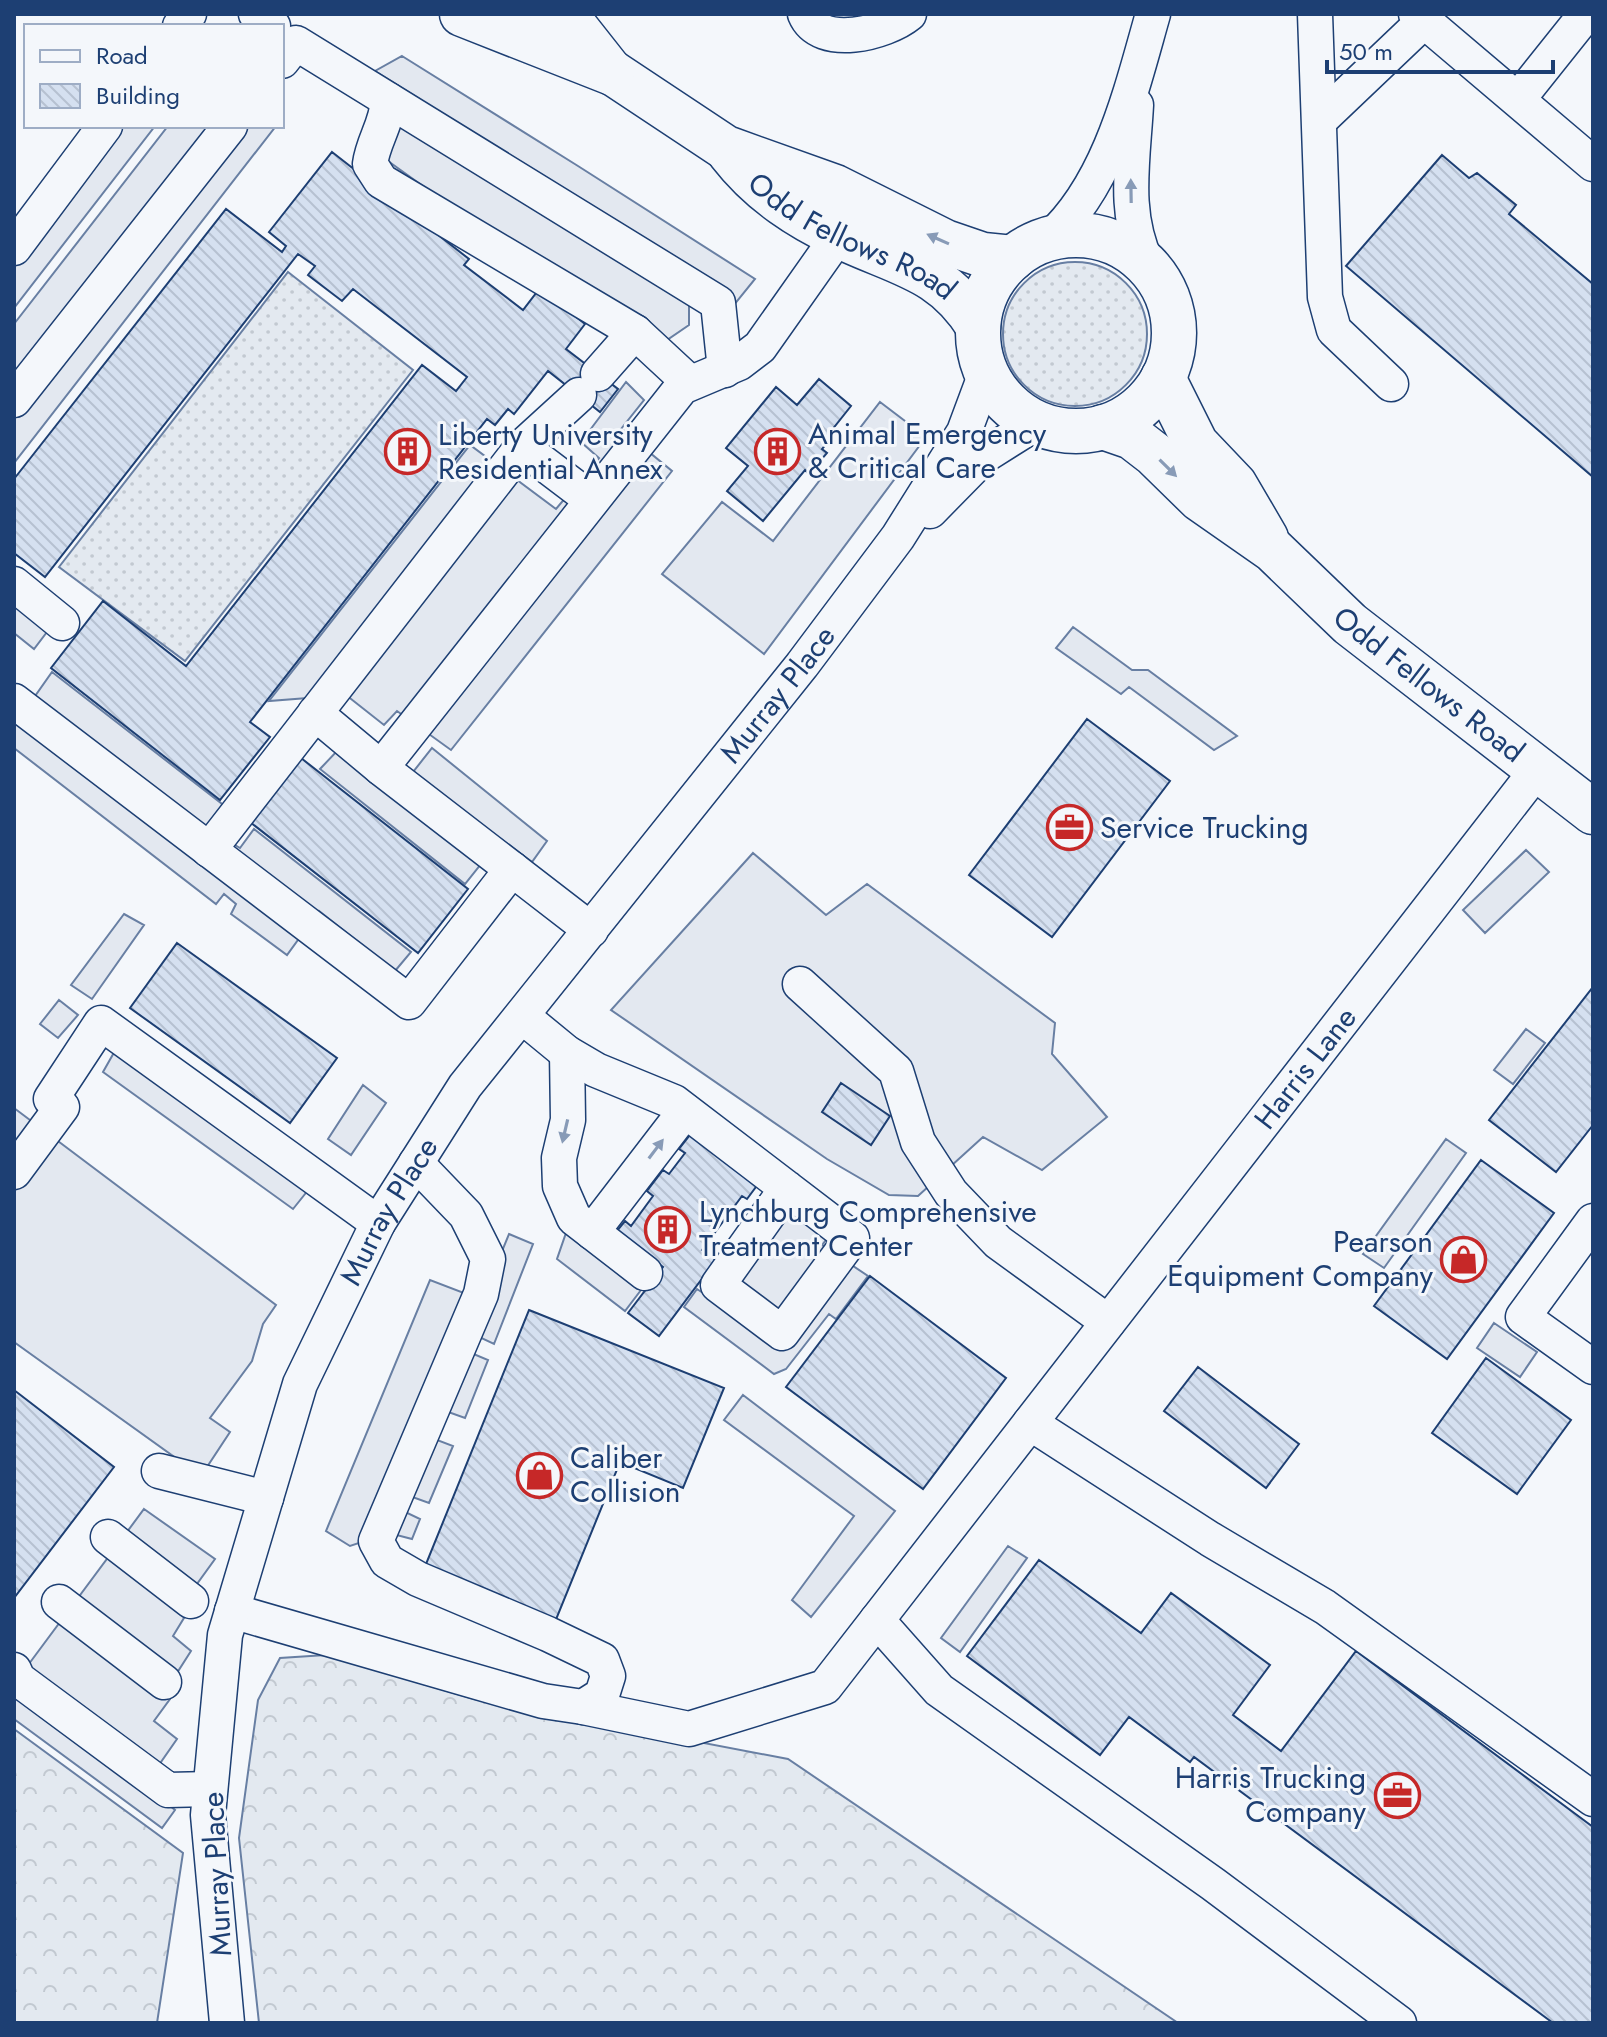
<svg xmlns="http://www.w3.org/2000/svg" width="1607" height="2037" viewBox="0 0 1607 2037" font-family="Jost,sans-serif">
  <style>
    .grass { fill: url(#grass-dots); stroke: #687fa3; stroke-width: 2 }
    .forest { fill: url(#forest-crowns); stroke: #687fa3; stroke-width: 2 }
    .parking { fill: #e3e8f0; stroke: #687fa3; stroke-width: 2 }
    .building { fill: url(#building-back-hatch); stroke: #1d3f73; stroke-width: 2 }
    .lines { fill: none; stroke-linecap: round; stroke-linejoin: round }
    .minor-casing { stroke: #1d3f73; stroke-width: 37 }
    .major-casing { stroke: #1d3f73; stroke-width: 47 }
    .highway-casing { stroke: #1d3f73; stroke-width: 47 }
    .minor { stroke: #f4f7fb; stroke-width: 34 }
    .major { stroke: #f4f7fb; stroke-width: 44 }
    .highway { stroke: #f4f7fb; stroke-width: 44 }
    .oneway { fill: #889bb7 }
    .labels { text-anchor: middle; stroke-width: 6; stroke-linejoin: round; paint-order: stroke }
    .street-label { font-size: 30px; fill: #1d3f73; stroke: #f4f7fb }
    .poi-label { font-size: 30px; fill: #1d3f73; stroke: #f4f7fb; text-anchor: start }
  </style>
  <defs>
    <pattern id="grass-dots" width="8" height="8" patternUnits="userSpaceOnUse" patternTransform="scale(2)"><rect width="8" height="8" fill="#e3e9f0"/><path d="M2 2h.1M6 6h.1" fill="none" stroke="#c2c9d1" stroke-width="1.8" stroke-linecap="round"/></pattern>
    <pattern id="forest-crowns" width="20" height="18" patternUnits="userSpaceOnUse" patternTransform="scale(2)"><rect width="20" height="18" fill="#e3e9f0"/><path d="M2 6a3 3 0 1 1 6 0M12 15a3 3 0 1 1 6 0" fill="none" stroke="#c2c9d1"/></pattern>
    <pattern id="building-back-hatch" width="6" height="6" patternUnits="userSpaceOnUse" patternTransform="scale(2)"><rect width="6" height="6" fill="#d5e0f0"/><path d="M-1 5l2 2M0 0l6 6M5-1l2 2" fill="none" stroke="#b6c1d1"/></pattern>
  </defs>
  <rect width="100%" height="100%" fill="#f4f7fb"/>
  <path class="grass" d="M1003 334a72 72 0 1 1 144 0a72 72 0 1 1-144 0Z
    M288,272L413,370L185,661L59,567Z"/>
  <path class="forest" d="M326,1655L474,1699L788,1759L1178,2023H259L239,1838L258,1700L280,1658Z
    M14,1729L183,1853L157,2023H14Z"/>
  <path class="parking" d="M402,56L578,166L755,279L734,305L689,295V325L667,340L434,194L388,161V140L418,98L375,71Z
    M118,126H155L14,308V260Z
    M168,126H276L14,463V324Z
    M626,382L644,400L621,429L672,471L451,750L397,711L384,725L346,695L269,701L470,445L556,509L599,458L581,442Z
    M880,402L926,437L764,654L662,574L722,502L773,541Z
    M14,600L50,628L34,649L14,633Z
    M1073,627L1132,670H1148L1237,736L1214,750L1129,687L1121,694L1056,648Z
    M52,672L244,821L230,842L240,848L254,829L411,952L395,971L319,911L287,955L231,914L236,904L224,894L216,904L14,748V726Z
    M432,748L547,841L532,862L501,839L465,884L320,769L337,751L394,796Z
    M1526,850L1549,872L1485,933L1463,910Z
    M753,853L826,915L867,884L1055,1023L1052,1054L1107,1117L1042,1170L983,1137L918,1196L889,1195L827,1159L611,1010Z
    M124,914L144,925L92,999L71,985Z
    M59,1000L78,1015L58,1038L40,1024Z
    M1526,1029L1545,1043L1513,1084L1494,1070Z
    M116,1049L309,1189L293,1209L103,1072Z
    M363,1085L386,1103L351,1155L328,1139Z
    M14,1108L276,1305L263,1324L252,1361L210,1418L230,1432L201,1476L14,1342Z
    M1446,1139L1466,1153L1384,1268L1363,1254Z
    M786,1202L831,1234L822,1245L868,1276L836,1319L829,1314L786,1369L774,1374L684,1307L697,1289L712,1299Z
    M566,1233L641,1290L625,1311L557,1259Z
    M509,1234L533,1244L494,1344L473,1334L464,1350L488,1360L465,1418L440,1409L429,1437L453,1446L429,1503L407,1495L401,1510L420,1519L412,1539L389,1533L350,1546L326,1531L430,1280L482,1300Z
    M1494,1323L1537,1352L1520,1377L1477,1348Z
    M743,1395L895,1511L811,1617L792,1600L854,1516L724,1420Z
    M144,1509L215,1559L197,1584L187,1613L173,1636L191,1651L177,1673L170,1699L154,1721L177,1739L145,1785L175,1810L162,1828L14,1719V1684Z
    M1008,1546L1027,1558L960,1652L941,1638Z"/>
  <path class="building" d="M332,152L469,259L464,265L523,310L540,288L585,324L566,349L618,389L600,412L548,371L514,414L508,409L495,425L487,419L250,722L270,737L220,800L51,668L103,601L186,666L422,365L456,391L467,377L353,289L342,301L308,275L315,266L298,254L45,577L14,553V479L226,209L282,252L286,246L269,232Z
    M1442,155L1469,178L1477,173L1516,205L1509,214L1593,284V477L1346,266Z
    M819,379L851,406L832,430L835,433L822,449L827,453L809,474L805,470L763,521L727,491L748,466L726,448L776,387L797,405Z
    M1087,719L1170,781L1052,937L969,875Z
    M301,758L468,889L418,953L250,822Z
    M177,943L337,1058L290,1123L130,1008Z
    M1593,987V1125L1556,1172L1489,1120Z
    M841,1083L890,1116L871,1145L822,1112Z
    M697,1126L764,1176L747,1199L742,1196L702,1250L716,1260L659,1336L628,1313L663,1267L616,1232L625,1221L631,1226L653,1196L647,1191L663,1170L669,1174L685,1153L679,1149Z
    M1481,1160L1554,1213L1447,1359L1374,1306Z
    M870,1276L1006,1378L923,1489L786,1387Z
    M529,1310L724,1388L683,1488L620,1462L555,1622L424,1569Z
    M1486,1358L1571,1420L1517,1494L1432,1433Z
    M1198,1367L1299,1444L1266,1488L1164,1411Z
    M14,1390L114,1467L14,1598Z
    M1039,1560L1141,1633L1171,1593L1270,1665L1233,1715L1281,1751L1356,1651L1593,1827V2023H1553L1194,1757L1190,1762L1129,1717L1100,1755L967,1656Z"/>
  <g class="lines">
    <defs>
      <g id="minor">
        <path d="M256,14L273,26"/>
        <path d="M805,14C820,50 886,33 909,14"/>
        <path d="M1315,14L1325,297L1334,330L1391,384"/>
        <path d="M1416,14L1593,164"/>
        <path d="M180,26L189,14"/>
        <path d="M282,61L296,43L718,303L725,370"/>
        <path d="M1519,98L1586,14"/>
        <path d="M388,100C387,124 373,141 370,164L381,181L635,332L690,383"/>
        <path d="M1136,105C1133,161 1122,214 1148,266"/>
        <path d="M1320,120L1424,21"/>
        <path d="M1049,239C1110,184 1131,91 1153,14"/>
        <path d="M14,248L105,126"/>
        <path d="M598,374L635,332"/>
        <path d="M14,400L230,126"/>
        <path d="M522,447L592,500"/>
        <path d="M930,511L985,455L1036,423"/>
        <path d="M14,584L62,623"/>
        <path d="M14,701L409,1002L512,869"/>
        <path d="M315,713L381,768"/>
        <path d="M209,850L522,447L579,395"/>
        <path d="M591,930L381,768L682,387L739,363L760,347L839,235"/>
        <path d="M800,984L896,1071L918,1142L951,1193L998,1242L1108,1322"/>
        <path d="M522,1016L567,1053L596,1070L674,1102L852,1238L782,1333L718,1285L787,1188"/>
        <path d="M567,1053L568,1120L559,1158L560,1186L574,1218L645,1273"/>
        <path d="M51,1099L101,1023L378,1223"/>
        <path d="M14,1172L62,1107"/>
        <path d="M1593,1221L1523,1317L1593,1367"/>
        <path d="M592,1232L685,1111"/>
        <path d="M1030,1423L1210,1539L1325,1607L1593,1799"/>
        <path d="M159,1471L266,1498"/>
        <path d="M108,1537L191,1601"/>
        <path d="M59,1602L164,1682"/>
        <path d="M232,1611L543,1701L583,1707L602,1695L608,1676L602,1660L548,1634L418,1579L387,1561L376,1541L481,1294L488,1259L466,1215L416,1163"/>
        <path d="M877,1620L939,1690L1213,1884L1399,2023"/>
        <path d="M14,1670L18,1679L168,1790L210,1789"/>
        <path id="s1" d="M583,1707L689,1729L825,1687L1537,770"/>
        <path id="s2" d="M227,2023L208,1815L225,1635L300,1384L378,1223L465,1086L802,665L898,537L964,432L986,373"/>
      </g>
      <g id="major">
        <path d="M524,14L726,148L835,187L945,242L983,255L1013,258"/>
        <path id="s3" d="M730,153C761,193 801,219 848,240C903,265 944,271 978,326"/>
        <circle cx="1076" cy="333" r="98"/>
        <path d="M1163,378L1196,444L1235,485L1266,538"/>
        <path id="s4" d="M1103,427L1132,437L1154,454L1200,499L1273,550L1350,624L1593,812"/>
      </g>
      <path id="highway" d="M462,14L612,73
        M565,14L610,71"/>
    </defs>
    <use href="#minor" class="minor-casing"/>
    <use href="#major" class="major-casing"/>
    <use href="#highway" class="highway-casing"/>
    <use href="#minor" class="minor"/>
    <use href="#major" class="major"/>
    <use href="#highway" class="highway"/>
  </g>
  <defs><path id="oneway-solid" d="M-6-.8H1V-3.2L6.5 0L1 3.2V.8H-6Z" transform="scale(2)"/></defs>
  <g class="oneway">
    <use href="#oneway-solid" transform="translate(1131 191) rotate(-91)"/>
    <use href="#oneway-solid" transform="translate(938 239) rotate(-156)"/>
    <use href="#oneway-solid" transform="translate(1168 468) rotate(45)"/>
    <use href="#oneway-solid" transform="translate(565 1131) rotate(103)"/>
    <use href="#oneway-solid" transform="translate(656 1149) rotate(-53)"/>
  </g>
  <defs>
    <symbol id="building-ring" viewBox="-11 -11 22 22"><circle r="9.5" fill="#f4f7fb" stroke="#c62828" stroke-width="1.5"/><path d="M-4-6H4V6H1V3H-1V6H-4ZM-2.5-4.3h1.7v1.8h-1.7ZM.8-4.3h1.7v1.8H.8ZM-2.5-1h1.7V.8h-1.7ZM.8-1h1.7V.8H.8Z" fill="#c62828"/></symbol>
    <symbol id="office-ring" viewBox="-11 -11 22 22"><circle r="9.5" fill="#f4f7fb" stroke="#c62828" stroke-width="1.5"/><path d="M-6-3h4V-5.5h4V-3h4V5H-6ZM-1-4.5V-3h2v-1.5ZM-6 0V1H6V0Z" fill="#c62828"/></symbol>
    <symbol id="shop-ring" viewBox="-11 -11 22 22"><circle r="9.5" fill="#f4f7fb" stroke="#c62828" stroke-width="1.5"/><path d="M-5-2.5h2.3a2.7 3.5 0 0 1 5.4 0H5L5.5 6h-11ZM-1.5-2.5h3a1.5 2.3 0 0 0-3 0Z" fill="#c62828"/></symbol>
  </defs>
  <g fill-rule="evenodd">
    <use href="#building-ring" x="752" y="426" width="51" height="51"/>
    <use href="#building-ring" x="382" y="426" width="51" height="51"/>
    <use href="#office-ring" x="1044" y="802" width="51" height="51"/>
    <use href="#building-ring" x="642" y="1204" width="51" height="51"/>
    <use href="#shop-ring" x="1438" y="1234" width="51" height="51"/>
    <use href="#shop-ring" x="514" y="1450" width="51" height="51"/>
    <use href="#office-ring" x="1372" y="1770" width="51" height="51"/>
  </g>
  <g class="labels">
    <g class="street-label">
      <text dy="10" stroke="none"><textPath href="#s3" startOffset="150">Odd Fellows Road</textPath></text>
      <text dy="10" stroke="none"><textPath href="#s4" startOffset="418">Odd Fellows Road</textPath></text>
      <text dy="10" stroke="none"><textPath href="#s2" startOffset="1494">Murray Place</textPath></text>
      <text dy="10" stroke="none"><textPath href="#s1" startOffset="1034">Harris Lane</textPath></text>
      <text dy="10" stroke="none"><textPath href="#s2" startOffset="846">Murray Place</textPath></text>
      <text transform="translate(217 1874) rotate(-93)" y="10">Murray Place</text>
    </g>
    <g class="poi-label">
      <text x="808" y="444">Animal Emergency<tspan x="808" dy="34">&amp; Critical Care</tspan></text>
      <text x="438" y="445">Liberty University<tspan x="438" dy="34">Residential Annex</tspan></text>
      <text x="1100" y="838">Service Trucking</text>
      <text x="699" y="1222">Lynchburg Comprehensive<tspan x="699" dy="34">Treatment Center</tspan></text>
      <text x="1433" y="1252" text-anchor="end">Pearson<tspan x="1433" dy="34">Equipment Company</tspan></text>
      <text x="570" y="1468">Caliber<tspan x="570" dy="34">Collision</tspan></text>
      <text x="1366" y="1788" text-anchor="end">Harris Trucking<tspan x="1366" dy="34">Company</tspan></text>
    </g>
  </g>
  <rect width="1607" height="2037" fill="none" stroke="#1d3f73" stroke-width="32"/>
  <rect x="24" y="24" width="260" height="104" fill="#f4f7fb" stroke="#9eadc5" stroke-width="2"/>
  <rect x="40" y="50" width="40" height="12" fill="#f4f7fb" stroke="#9eadc5" stroke-width="2"/>
  <text x="96" y="64" font-size="24" fill="#1d3f73">Road</text>
  <rect x="40" y="84" width="40" height="24" fill="url(#building-back-hatch)" stroke="#9eadc5" stroke-width="2"/>
  <text x="96" y="104" font-size="24" fill="#1d3f73">Building</text>
  <path d="M1327 60v12h226v-12" fill="none" stroke="#1d3f73" stroke-width="4"/>
  <text x="1339" y="60" font-size="24" fill="#1d3f73" stroke="#f4f7fb" stroke-width="6" paint-order="stroke">50 m</text>
</svg>
